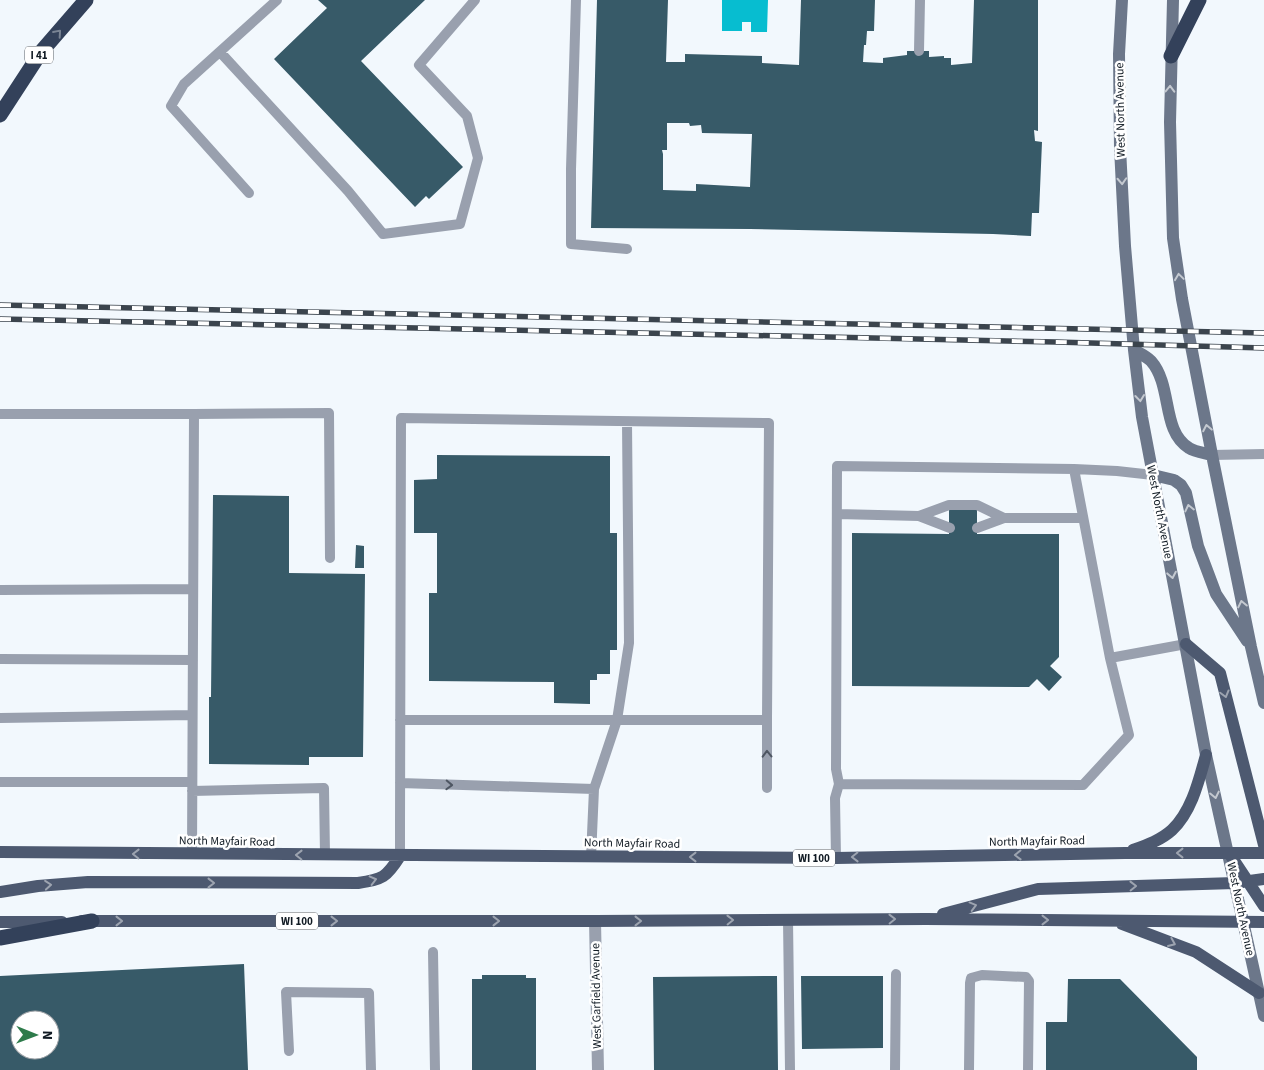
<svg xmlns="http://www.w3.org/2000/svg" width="1264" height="1070" viewBox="0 0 1264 1070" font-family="'Source Sans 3',sans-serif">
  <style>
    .water { fill: #07bdd0 }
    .building { fill: #375a68; fill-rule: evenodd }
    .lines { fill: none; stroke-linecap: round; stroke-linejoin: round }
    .service { stroke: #99a0ae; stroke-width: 10 }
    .minor { stroke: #99a0ae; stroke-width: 12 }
    .secondary { stroke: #6c778a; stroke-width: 12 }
    .primary { stroke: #4d5970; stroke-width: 12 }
    .motorway { stroke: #33415a; stroke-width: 15 }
    .rail-casing { stroke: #3b444d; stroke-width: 5.5 }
    .rail { stroke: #fff; stroke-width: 4; stroke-dasharray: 11; stroke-linecap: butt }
    .oneway { stroke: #7a8494 }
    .oneway2 { stroke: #c4c9d0 }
    .oneway3 { stroke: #9da4b0 }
    .oneway4 { stroke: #4e5662 }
    .labels { text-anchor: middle; stroke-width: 5; stroke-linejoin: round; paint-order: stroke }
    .shield { fill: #fff; stroke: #585f65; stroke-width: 1 }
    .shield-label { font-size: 11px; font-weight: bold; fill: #101a23 }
    .street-label { font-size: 12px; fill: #101a23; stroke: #fff }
  </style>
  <rect width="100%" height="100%" fill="#f2f8fd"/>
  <path class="water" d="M722,0H768L767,32H751V22H742V31H722Z"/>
  <path class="building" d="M318,0H425L361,61L463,167L429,199L426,196L415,207L274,59L327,8Z
    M597,0H668L666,62H685V54L762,56V63L799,65L801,0H875L874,31H867L866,45H864L863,62L883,63V58L907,55V51H929V57L944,56V58H951V65L972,63L974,0H1038V131L1034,130L1035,141L1042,142L1039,213H1032L1031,236L993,234L750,229L591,228ZM667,123H689L690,126L701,125L702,133L752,134L750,187L696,184V191L663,190V154L662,150H667Z
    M437,455L610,456V533H617V650H610V674H597V680H590V704L554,703V682L429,681V593H437V533H414V480L437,479Z
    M213,495L289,496V573L365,574L363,757H309V765L209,764V697H211Z
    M949,509L977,510V534H1059V657L1050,666L1062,677L1049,691L1037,679L1029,687L852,686V533L949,534Z
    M356,545L364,546V568H355Z
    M244,964L248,1070H0V976ZM20,1020H50V1050H20Z
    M482,975H526V978H536V1070H472V979H482Z
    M777,976L778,1070H654L653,977Z
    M801,976H883V1048L802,1049Z
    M1068,979H1120L1197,1057V1070H1046V1022H1067Z"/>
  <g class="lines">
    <path class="service" d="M576,0L571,169V244L627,249
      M919,51L920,0
      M220,52L348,191L383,234L460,224L478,158L467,116L419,65L475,0
      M249,193L171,106L184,84L277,0
      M0,414H194
      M1212,455L1264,454
      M1153,475L1117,471L1074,469L1110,658L1186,644
      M837,514L919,516L949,505H977L1004,518H1083
      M919,516L950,528
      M977,528L1004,518
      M0,590L193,589
      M0,659L193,660
      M0,718L192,715
      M767,720V788
      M0,782H192
      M400,783L594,789
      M839,784L836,769L837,466L1074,469
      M192,791L324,788L325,855
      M192,854L194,414L329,413L330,558
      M400,856V825L401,418L769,423L767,720H400
      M591,857L594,789L617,720L629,643L627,422
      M836,858L835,798L839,784L1083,785L1129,735L1110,658
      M788,920L790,1070
      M433,952L435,1070
      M289,1051L286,992L369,993L371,1070
      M895,1070L896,974
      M969,1070L970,983L971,978L982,975L1026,977L1029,981L1028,1070"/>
    <path class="minor" d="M595,921L598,1070"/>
    <path class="secondary" d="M1122,0L1119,54L1120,148L1125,246L1134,350L1142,417L1206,755L1264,1016
      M1173,0L1170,122L1173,238L1182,299L1212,455L1251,647L1264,703
      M1134,350C1139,353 1146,356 1151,361C1173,386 1161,431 1189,448C1195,452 1205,453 1212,455
      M1153,475L1174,480L1181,485L1186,493L1198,546L1216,594L1247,641"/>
    <path class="primary" d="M1186,644L1220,673L1264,845
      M1133,850C1147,845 1161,840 1172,830C1192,811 1199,780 1206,755
      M0,852L836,858L1125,853H1264
      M1229,853L1264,906
      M0,892L38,886L88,882L358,883C383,879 386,878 400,856
      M943,914L1038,889L1235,883L1264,879
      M82,921H595L926,919L1264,922
      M0,922H62
      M1122,924L1196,952L1259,993"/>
    <path class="motorway" d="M1171,56L1199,0
      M0,115L41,52L86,0
      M0,938L92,921"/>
    <defs>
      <path id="rail" d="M0,305L1264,333
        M0,319L1056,342L1264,348"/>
    </defs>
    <use href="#rail" class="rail-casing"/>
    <use href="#rail" class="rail"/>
  </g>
  <defs><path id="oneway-chevron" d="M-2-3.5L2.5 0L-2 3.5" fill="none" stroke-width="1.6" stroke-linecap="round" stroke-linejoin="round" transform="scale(1.25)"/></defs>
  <use class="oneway" href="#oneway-chevron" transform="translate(58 33) rotate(-49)"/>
  <g class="oneway2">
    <use href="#oneway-chevron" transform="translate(1170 89) rotate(-89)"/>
    <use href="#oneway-chevron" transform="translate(1122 181) rotate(87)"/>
    <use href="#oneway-chevron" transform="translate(1179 277) rotate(-98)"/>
    <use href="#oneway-chevron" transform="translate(1140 398) rotate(83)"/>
    <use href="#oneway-chevron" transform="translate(1207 428) rotate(-101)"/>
    <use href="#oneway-chevron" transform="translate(1189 508) rotate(-103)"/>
    <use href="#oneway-chevron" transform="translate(1172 575) rotate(79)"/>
    <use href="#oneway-chevron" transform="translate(1242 604) rotate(-102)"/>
    <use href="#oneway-chevron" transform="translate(1215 795) rotate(78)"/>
  </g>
  <g class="oneway3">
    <use href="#oneway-chevron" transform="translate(1225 694) rotate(75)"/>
    <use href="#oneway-chevron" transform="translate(1180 853) rotate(-180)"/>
    <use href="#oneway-chevron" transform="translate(136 854) rotate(-179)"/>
    <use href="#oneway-chevron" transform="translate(299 855) rotate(-179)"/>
    <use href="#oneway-chevron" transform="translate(1018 855) rotate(179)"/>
    <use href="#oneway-chevron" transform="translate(693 857) rotate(-180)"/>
    <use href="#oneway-chevron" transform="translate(855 857) rotate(179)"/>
    <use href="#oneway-chevron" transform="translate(373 880) rotate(-14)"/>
    <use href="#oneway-chevron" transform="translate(211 883)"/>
    <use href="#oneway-chevron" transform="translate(48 885) rotate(-5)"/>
    <use href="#oneway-chevron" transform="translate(1133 886) rotate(-1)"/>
    <use href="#oneway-chevron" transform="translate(973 906) rotate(-15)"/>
    <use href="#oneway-chevron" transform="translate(892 919) rotate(-1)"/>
    <use href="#oneway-chevron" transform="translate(730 920) rotate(-1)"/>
    <use href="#oneway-chevron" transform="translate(1045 920)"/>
    <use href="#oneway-chevron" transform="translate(119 921)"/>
    <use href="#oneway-chevron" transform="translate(334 921)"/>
    <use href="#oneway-chevron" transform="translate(496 921)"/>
    <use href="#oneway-chevron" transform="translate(638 921)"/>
    <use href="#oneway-chevron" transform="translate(1172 943) rotate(23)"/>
  </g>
  <g class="oneway4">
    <use href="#oneway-chevron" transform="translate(767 754) rotate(-91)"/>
    <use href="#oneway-chevron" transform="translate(449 785) rotate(2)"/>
  </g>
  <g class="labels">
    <g class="shield">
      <rect x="25" y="46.5" width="28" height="17" rx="4"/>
      <rect x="793" y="849.5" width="42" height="17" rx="4"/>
      <rect x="276" y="912.5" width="42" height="17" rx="4"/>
    </g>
    <g class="shield-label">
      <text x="39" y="59">I 41</text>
      <text x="814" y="862">WI 100</text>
      <text x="297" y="925">WI 100</text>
    </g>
    <g class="street-label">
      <text transform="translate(1120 110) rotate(-91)" y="4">West North Avenue</text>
      <text transform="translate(1160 512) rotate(79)" y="4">West North Avenue</text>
      <text transform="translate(227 841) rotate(1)" y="4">North Mayfair Road</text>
      <text transform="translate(1037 841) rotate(-1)" y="4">North Mayfair Road</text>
      <text transform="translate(632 843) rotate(1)" y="4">North Mayfair Road</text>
      <text transform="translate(1241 909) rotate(78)" y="4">West North Avenue</text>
      <text transform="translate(596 996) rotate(-91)" y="4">West Garfield Avenue</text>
    </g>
  </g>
  <g transform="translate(35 1035) rotate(91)"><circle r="24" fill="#ffffff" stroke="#9fa3a7"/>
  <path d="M0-4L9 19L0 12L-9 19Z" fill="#2e7b4b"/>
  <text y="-8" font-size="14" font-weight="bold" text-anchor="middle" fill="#101a23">N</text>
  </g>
</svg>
